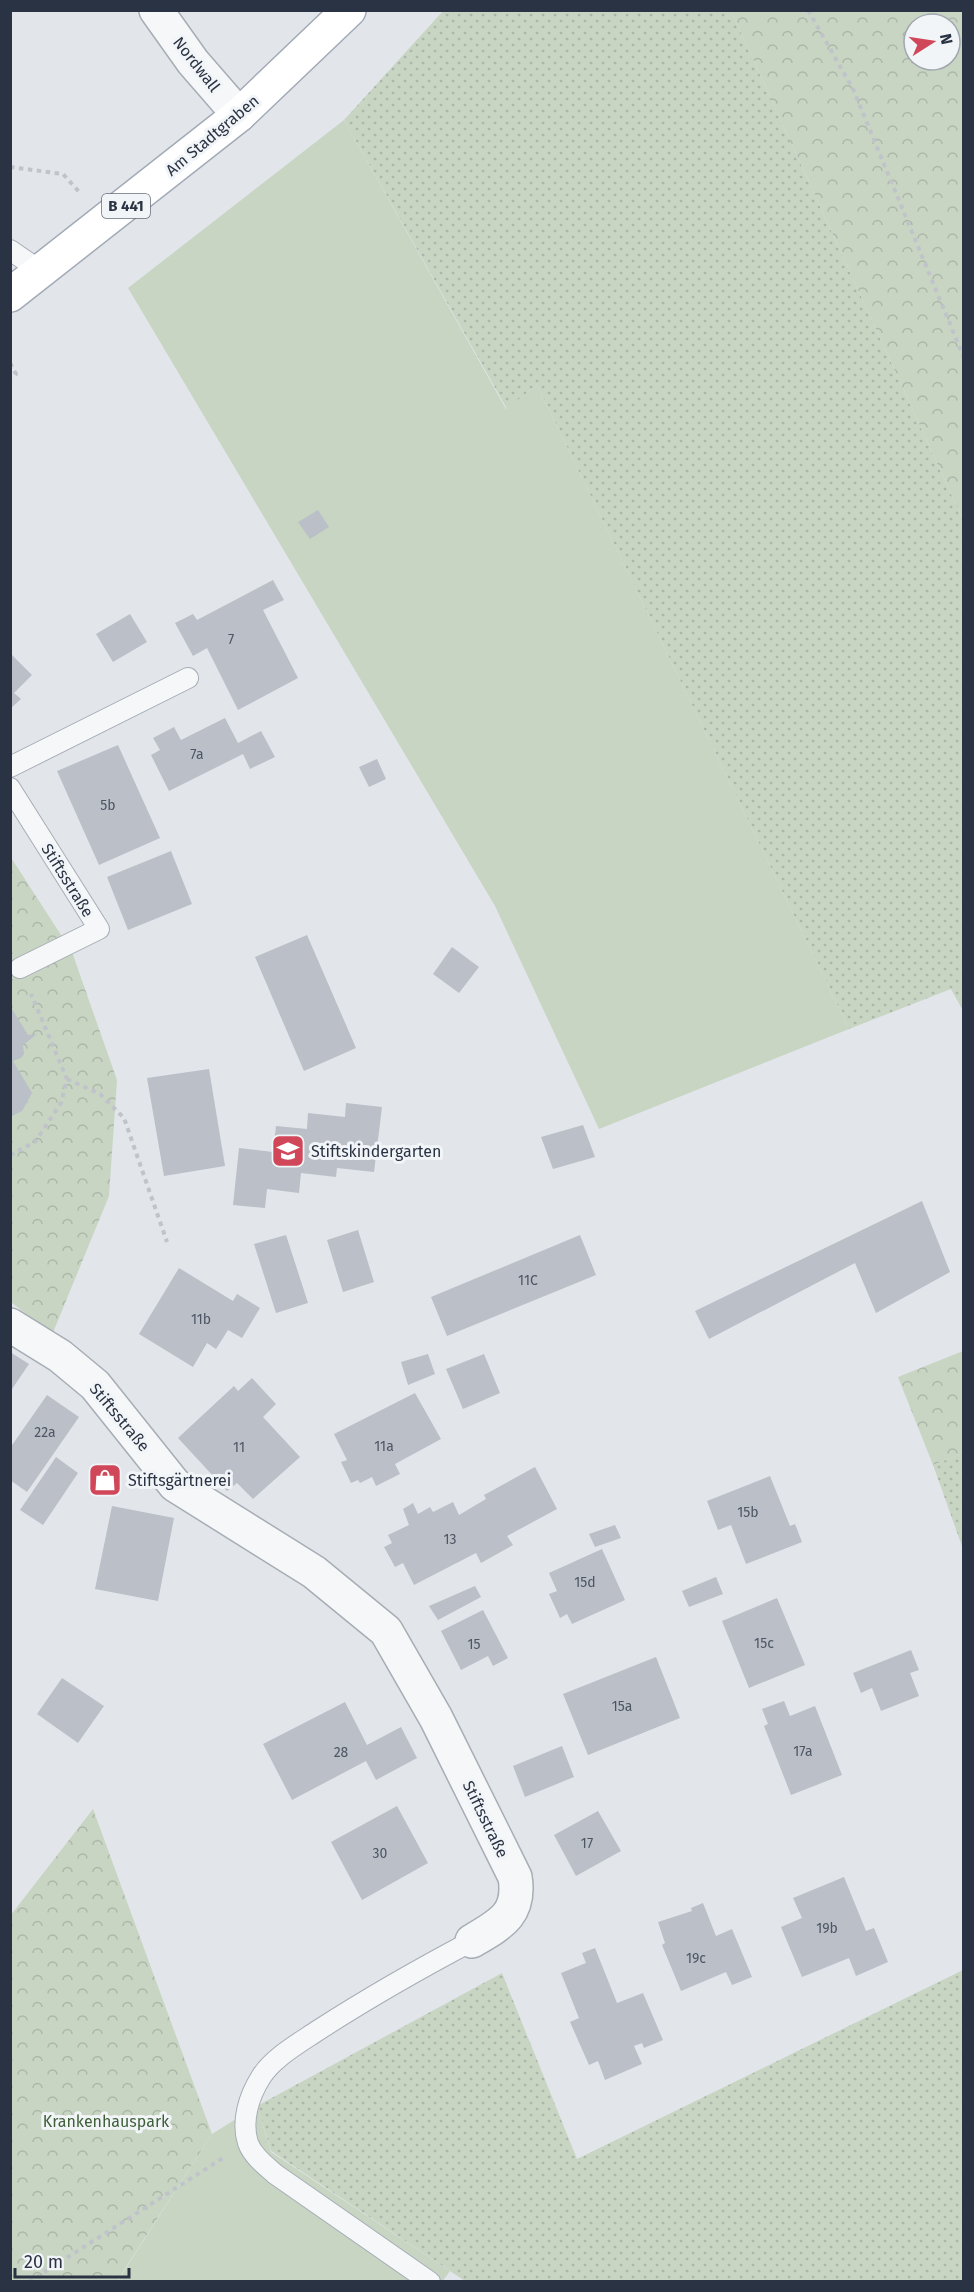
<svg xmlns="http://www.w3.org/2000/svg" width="974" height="2292" viewBox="0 0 974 2292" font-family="'Fira Sans',sans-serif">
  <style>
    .grass { fill: url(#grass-dots) }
    .forest { fill: url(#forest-crowns); fill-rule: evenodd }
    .garden { fill: #c8d5c3 }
    .building { fill: #babfc8 }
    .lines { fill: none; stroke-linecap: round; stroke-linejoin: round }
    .service-casing { stroke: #a7adb5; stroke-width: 22 }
    .minor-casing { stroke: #a7adb5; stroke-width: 36 }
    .primary-casing { stroke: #a2aab7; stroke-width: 36 }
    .path { stroke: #c0c4ca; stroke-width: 4; stroke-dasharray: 4.5 4.5; stroke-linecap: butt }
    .service { stroke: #f5f7f9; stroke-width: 20 }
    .minor { stroke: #f5f7f9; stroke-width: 33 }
    .primary { stroke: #fff; stroke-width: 33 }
    .labels { text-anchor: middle; stroke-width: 6; stroke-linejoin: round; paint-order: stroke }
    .number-label { font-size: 14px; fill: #4e5664 }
    .shield { fill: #f2f5f8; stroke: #666d79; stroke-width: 1.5 }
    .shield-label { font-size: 15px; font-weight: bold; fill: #2a3343 }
    .street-label { font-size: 16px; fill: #2a3343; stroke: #f2f5f8 }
    .poi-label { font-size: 16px; fill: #2a3343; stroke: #f2f5f8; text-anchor: start }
    .park-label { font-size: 16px; fill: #3e5f37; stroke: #f2f5f8 }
  </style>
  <defs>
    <pattern id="grass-dots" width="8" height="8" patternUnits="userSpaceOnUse" patternTransform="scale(1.5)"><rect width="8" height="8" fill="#c8d5c3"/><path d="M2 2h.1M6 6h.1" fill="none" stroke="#acb7a9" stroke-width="1.8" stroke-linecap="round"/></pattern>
    <pattern id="forest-crowns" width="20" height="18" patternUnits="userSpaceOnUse" patternTransform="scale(1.5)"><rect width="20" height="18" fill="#c8d5c3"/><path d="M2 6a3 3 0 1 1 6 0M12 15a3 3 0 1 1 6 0" fill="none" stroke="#acb7a9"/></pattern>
  </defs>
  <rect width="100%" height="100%" fill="#e2e6eb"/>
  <path class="grass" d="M443,11H731L963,520V1011L951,989L849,1029L537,385L507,409L344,120Z
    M963,1453V1549L933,1465Z
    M963,1970V2281H465L271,2151L257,2106L502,1973L577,2159Z"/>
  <path class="forest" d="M731,11H963V520ZM914,24H950V60H914Z
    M10,856L72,952L117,1080L109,1196L52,1335L11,1302Z
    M963,1351V1453L933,1465L898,1377Z
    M93,1809L212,2134L117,2281H11L10,1916Z"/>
  <path class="garden" d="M344,120L506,409L537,385L849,1029L599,1129L495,906L128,288Z
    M257,2106L271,2152L450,2271L442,2282H117L212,2134Z"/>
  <path class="building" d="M318,510L329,527L310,539L298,522Z
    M273,580L284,600L263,610L298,678L238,710L207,648L193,656L175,623L193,614L197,620Z
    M130,614L147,642L113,662L96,634Z
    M10,653L32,675L14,693L21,699L10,709Z
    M225,718L238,743L261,731L275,757L250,769L243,754L169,791L151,755L160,750L153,738L174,727L181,740Z
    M118,745L160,838L99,865L57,771Z
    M377,759L386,779L369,787L359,767Z
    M171,851L192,904L128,930L107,877Z
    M307,935L356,1048L304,1071L255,957Z
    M452,947L479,967L459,993L433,974Z
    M10,1006L28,1035L37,1034L23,1045L24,1054L21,1058L13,1061L32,1093L22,1111L10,1117Z
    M209,1069L225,1166L164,1176L147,1078Z
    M346,1103L382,1107L374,1172L337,1168L336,1177L301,1173L299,1193L267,1189L265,1208L233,1205L239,1148L273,1152L276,1126L307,1129L308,1113L345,1117Z
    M583,1125L595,1157L553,1169L541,1137Z
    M922,1201L950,1272L876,1313L855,1263L709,1339L695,1311Z
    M358,1230L374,1282L343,1292L327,1240Z
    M286,1235L308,1303L276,1313L254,1244Z
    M580,1235L596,1275L447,1336L431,1297Z
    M179,1268L233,1301L237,1294L260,1308L242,1338L228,1330L216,1349L207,1343L193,1367L139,1334Z
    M10,1352L29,1364L10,1392Z
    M428,1354L435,1374L408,1385L401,1362Z
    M484,1354L500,1393L463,1409L446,1369Z
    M252,1378L276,1404L263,1417L300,1457L253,1499L237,1483L227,1491L178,1438L234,1386L238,1391Z
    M415,1393L441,1439L395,1464L400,1474L376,1486L372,1477L360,1483L358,1480L351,1483L341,1462L347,1460L334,1434Z
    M47,1395L79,1417L27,1492L10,1480V1448Z
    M56,1457L78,1473L43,1525L20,1510Z
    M535,1467L557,1509L507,1536L513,1545L481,1563L476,1553L414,1585L403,1563L395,1567L384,1547L392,1543L388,1535L409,1525L403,1509L413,1503L418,1514L430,1507L433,1512L453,1502L459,1515L486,1499L484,1495Z
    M770,1476L790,1526L795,1524L802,1542L746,1564L731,1525L718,1530L707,1501Z
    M112,1506L174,1518L158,1601L95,1589Z
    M615,1525L621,1538L595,1547L589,1534Z
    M602,1549L625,1600L572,1624L567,1614L560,1618L549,1594L557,1591L549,1573Z
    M716,1577L723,1594L689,1607L682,1591Z
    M475,1586L481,1597L438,1620L429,1606Z
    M777,1598L805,1665L749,1688L722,1621Z
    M483,1610L508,1658L493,1666L488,1656L461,1670L441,1631Z
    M911,1650L919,1670L910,1673L919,1696L881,1711L872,1688L861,1693L853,1673Z
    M656,1657L680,1718L588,1755L563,1694Z
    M62,1678L104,1706L78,1743L37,1714Z
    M784,1701L790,1716L815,1706L842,1775L791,1795L764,1726L768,1724L762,1709Z
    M345,1702L367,1745L401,1727L417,1758L376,1780L366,1761L292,1800L263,1744Z
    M562,1746L574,1777L525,1797L513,1766Z
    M397,1806L428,1863L362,1900L331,1842Z
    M598,1811L621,1851L576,1876L554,1835Z
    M844,1877L866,1931L874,1928L888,1962L856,1976L849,1958L802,1977L781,1927L802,1918L793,1898Z
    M703,1903L716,1936L732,1929L752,1977L732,1985L726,1972L681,1991L662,1945L665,1943L658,1922L692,1911L691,1908Z
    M595,1948L617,2003L643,1993L663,2040L644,2048L642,2043L634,2046L642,2064L605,2080L598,2061L589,2065L570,2022L579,2018L561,1973L586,1963L582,1953Z"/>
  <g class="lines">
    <defs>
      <path id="service" d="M10,250L42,272
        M10,767L188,678
        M10,788L99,929L20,968
        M430,2282L275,2174C265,2165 253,2156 248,2143C241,2121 249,2096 261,2077C273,2058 299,2043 317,2031C368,1998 419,1969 472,1941"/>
      <path id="minor" d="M156,10L193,62L239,115
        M10,1325L60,1356L95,1385L175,1485L314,1572L386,1631L436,1718L515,1877C521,1914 501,1924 472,1941"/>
      <path id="primary" d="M10,295L239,115L349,10"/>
    </defs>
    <use href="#service" class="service-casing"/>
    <use href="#minor" class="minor-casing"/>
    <use href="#primary" class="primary-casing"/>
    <path class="path" d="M808,10L853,89L964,358
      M10,167L63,174L81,194
      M10,363L16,374L10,378
      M67,1079L100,1094L124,1118L167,1242
      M10,1155L35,1142L61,1103L67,1079L31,994
      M29,2282L223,2158"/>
    <use href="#service" class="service"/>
    <use href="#minor" class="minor"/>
    <use href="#primary" class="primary"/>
  </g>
  <defs>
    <symbol id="school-square" viewBox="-11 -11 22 22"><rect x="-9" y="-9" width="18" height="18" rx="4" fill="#d04759" stroke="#f2f5f8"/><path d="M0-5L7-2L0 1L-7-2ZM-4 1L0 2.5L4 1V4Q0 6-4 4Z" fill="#fff"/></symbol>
    <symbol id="shop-square" viewBox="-11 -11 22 22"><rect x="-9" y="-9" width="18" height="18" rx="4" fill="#d04759" stroke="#f2f5f8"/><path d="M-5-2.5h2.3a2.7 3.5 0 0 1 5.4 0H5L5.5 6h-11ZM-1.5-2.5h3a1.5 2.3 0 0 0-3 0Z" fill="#fff"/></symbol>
  </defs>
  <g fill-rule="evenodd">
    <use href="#school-square" x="269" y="1132" width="38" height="38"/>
    <use href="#shop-square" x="86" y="1461" width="38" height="38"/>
  </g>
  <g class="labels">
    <g class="number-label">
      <text x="231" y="644">7</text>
      <text x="197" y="759">7a</text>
      <text x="108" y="810">5b</text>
      <text x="528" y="1285">11C</text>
      <text x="201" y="1324">11b</text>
      <text x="45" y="1437">22a</text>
      <text x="384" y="1451">11a</text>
      <text x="239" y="1452">11</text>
      <text x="748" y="1517">15b</text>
      <text x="450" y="1544">13</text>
      <text x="585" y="1587">15d</text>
      <text x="764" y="1648">15c</text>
      <text x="474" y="1649">15</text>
      <text x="622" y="1711">15a</text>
      <text x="803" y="1756">17a</text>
      <text x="341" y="1757">28</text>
      <text x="587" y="1848">17</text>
      <text x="380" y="1858">30</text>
      <text x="827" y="1933">19b</text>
      <text x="696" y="1963">19c</text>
    </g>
    <rect class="shield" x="102" y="194" width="48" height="24" rx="4.5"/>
    <g class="shield-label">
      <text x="126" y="211">B 441</text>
    </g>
    <g class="street-label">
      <text transform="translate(197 64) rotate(52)" y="6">Nordwall</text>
      <text transform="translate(212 135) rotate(-40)" y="6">Am Stadtgraben</text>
      <text transform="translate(68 880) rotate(58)" y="6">Stiftsstraße</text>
      <text transform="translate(120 1417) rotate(50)" y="6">Stiftsstraße</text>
      <text transform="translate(486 1819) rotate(64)" y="6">Stiftsstraße</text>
    </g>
    <g class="poi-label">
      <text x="311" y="1157">Stiftskindergarten</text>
      <text x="128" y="1486">Stiftsgärtnerei</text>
    </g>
    <g class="park-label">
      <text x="106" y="2127">Krankenhauspark</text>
    </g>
  </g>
  <rect width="974" height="2292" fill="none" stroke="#2a3343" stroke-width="24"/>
  <g transform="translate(932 42) rotate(78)"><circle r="28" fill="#f2f5f8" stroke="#a2a7b0" stroke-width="1.5"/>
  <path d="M0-4.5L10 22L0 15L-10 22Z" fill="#d04759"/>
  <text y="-9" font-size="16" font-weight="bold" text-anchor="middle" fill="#2a3343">N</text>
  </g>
  <path d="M15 2268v9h114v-9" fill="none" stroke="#2a3343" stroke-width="3"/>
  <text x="24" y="2268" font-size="18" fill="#2a3343" stroke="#f2f5f8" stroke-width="4.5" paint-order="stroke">20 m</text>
</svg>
